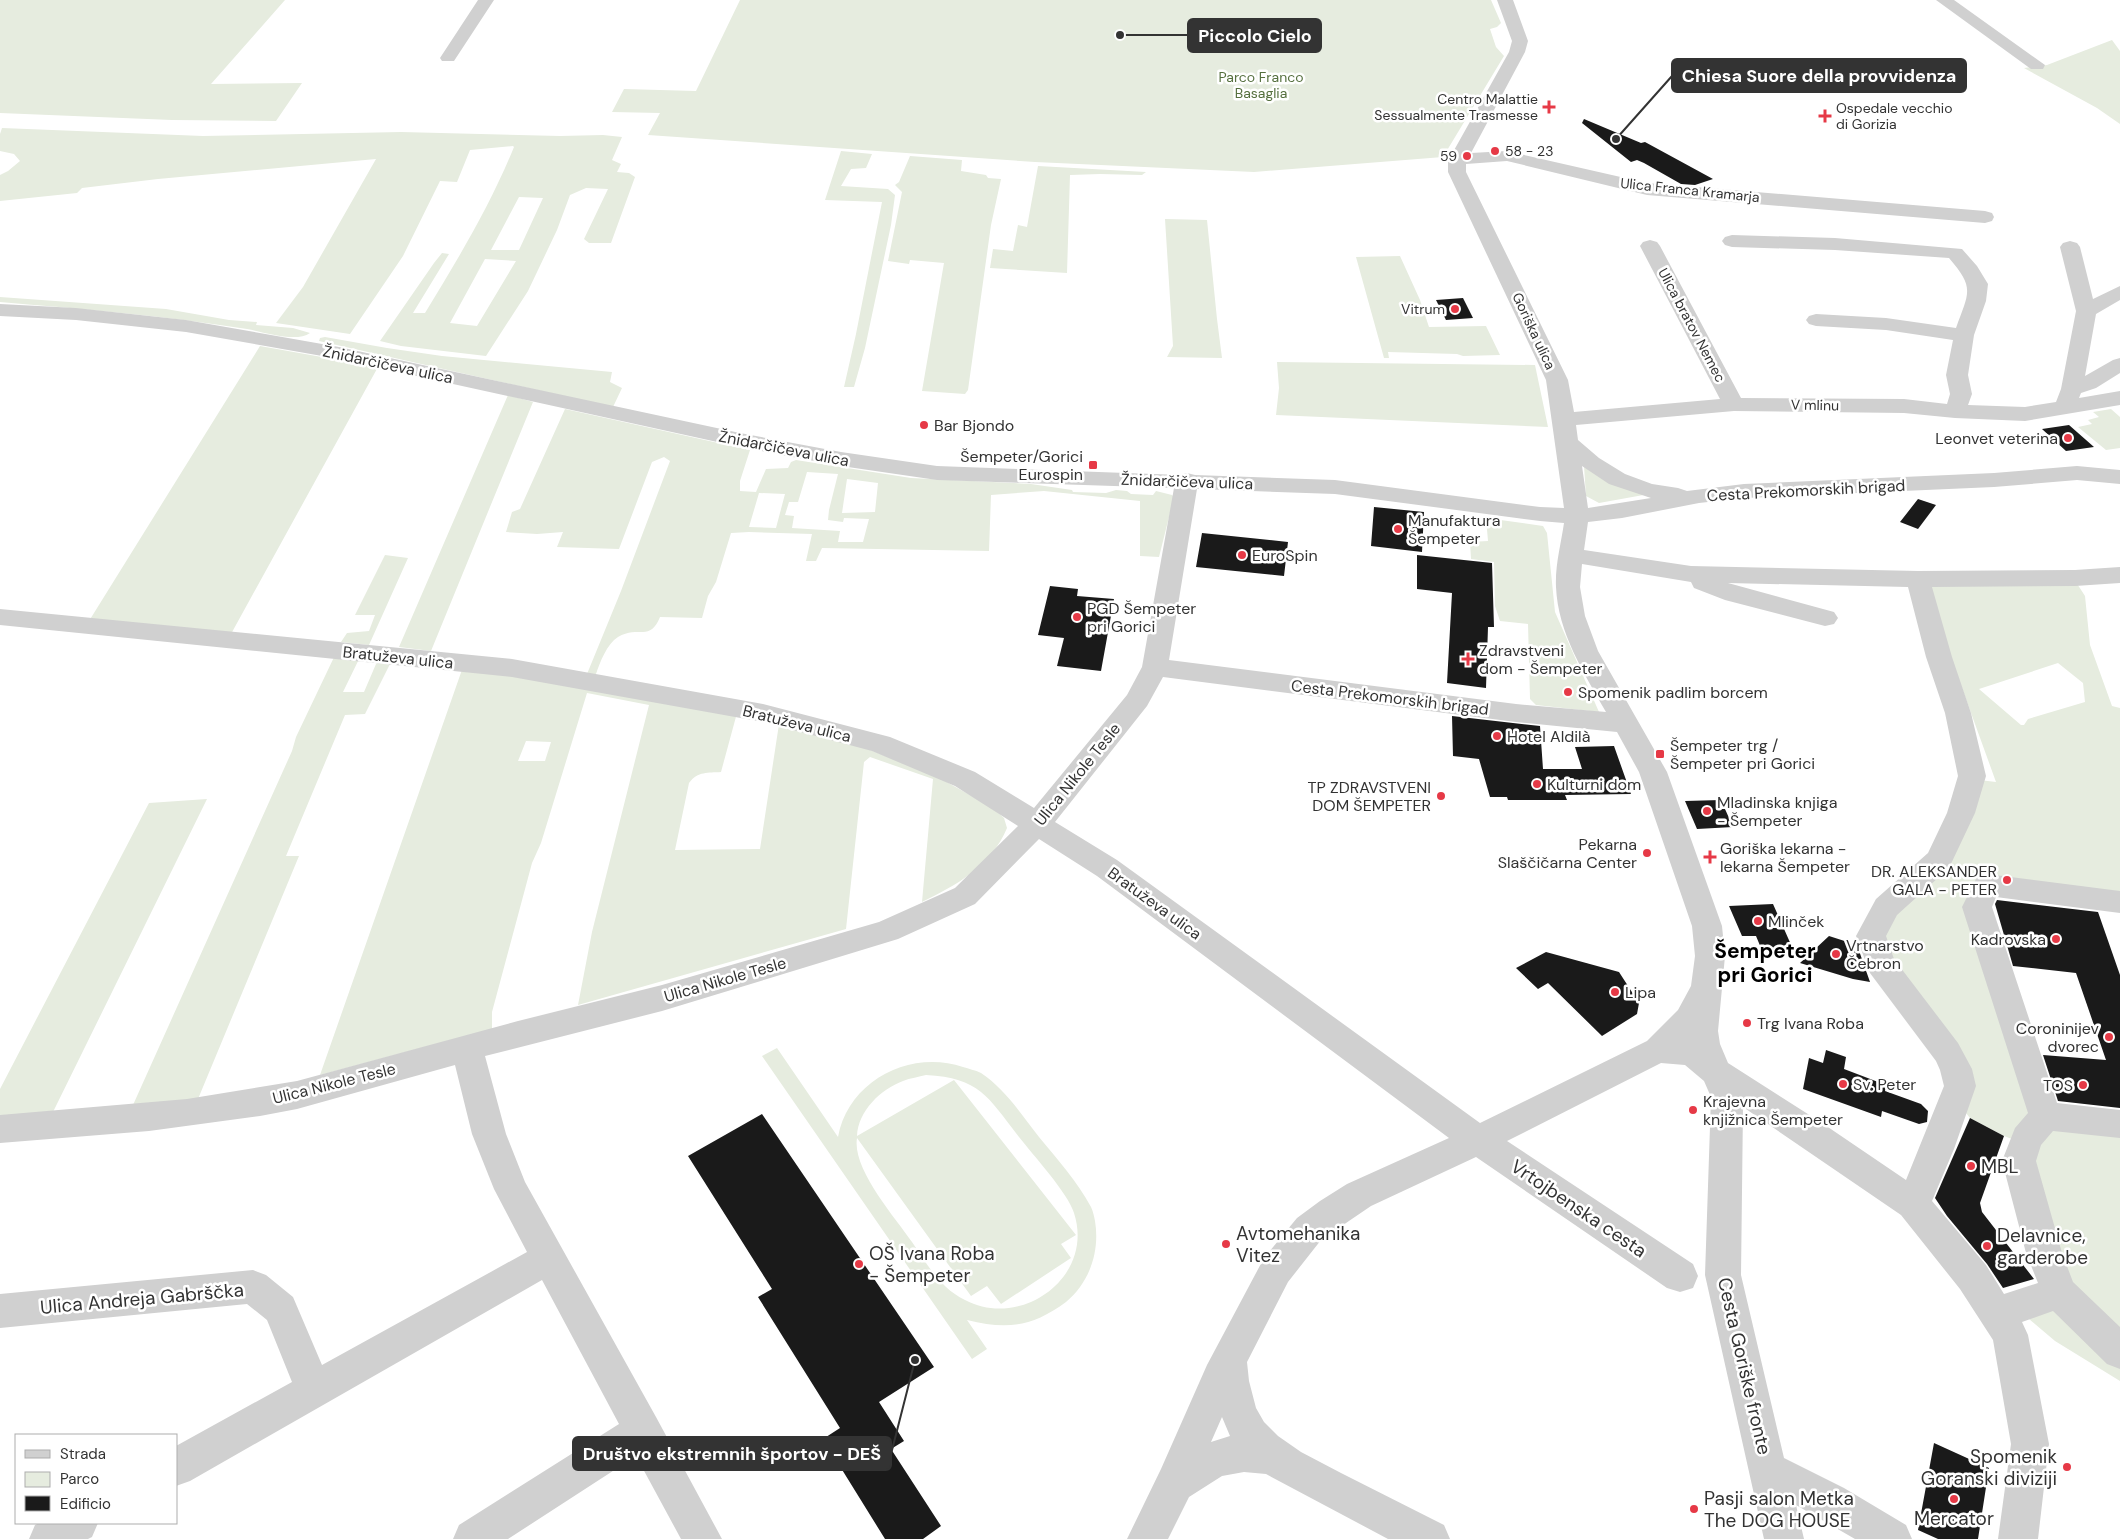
<svg xmlns="http://www.w3.org/2000/svg" width="2120" height="1539" viewBox="0 0 2120 1539" font-family="'DM Sans',sans-serif">
  <style>
    .green { fill: #e6ecdf; fill-rule: evenodd }
    .building { fill: #1a1a1a }
    .lines { fill: none; stroke-linecap: round; stroke-linejoin: round }
    .minor { fill: #d0d0d0; fill-rule: evenodd }
    .poi-dot { fill: #e63946; stroke: #fff; stroke-width: 2 }
    .labels { text-anchor: middle; stroke-width: 5; stroke-linejoin: round; paint-order: stroke }
    .far-park-label { font-size: 14px; fill: #56703f; stroke: #fff }
    .far-poi-label { font-size: 14px; fill: #333; stroke: #fff; text-anchor: end }
    .far-street-label { font-size: 14px; fill: #333; stroke: #fff }
    .street-label { font-size: 16px; fill: #333; stroke: #fff }
    .poi-label { font-size: 16px; fill: #333; stroke: #fff; text-anchor: start }
    .near-poi-label { font-size: 19px; fill: #333; stroke: #fff; text-anchor: start }
    .near-street-label { font-size: 19px; fill: #333; stroke: #fff }
    .district-label { font-size: 21px; font-weight: bold; fill: #000; stroke: #fff }
    .leader { fill: none; stroke: #333; stroke-width: 2 }
    .callout-dot { fill: #333; stroke: #fff; stroke-width: 2 }
    .callout { fill: #333; stroke: #333; stroke-width: 2 }
    .callout-label { font-size: 18px; text-anchor: middle; font-weight: bold; fill: #fff }
  </style>
  <rect width="100%" height="100%" fill="#fff"/>
  <path class="green" d="M0,0H285L211,84L302,83L276,121L172,120L0,113Z
    M740,0H1491L1501,23L1497,27L1490,29L1496,47L1504,56L1443,157L1254,172L1035,162L648,135L660,113L612,112L624,89L696,91Z
    M2112,40L2120,51V124L2097,108L2024,68L2047,65Z
    M2,128L203,136L401,132L560,136L603,135L622,137L612,160L621,164L617,172L629,173L635,177L611,243H589L584,239L608,189L586,188L570,195L557,230L528,291L486,356L401,346L380,341L434,263L442,253L449,254L413,313H425C458,259 490,206 514,147L513,146L470,150L457,182L440,181L403,256L350,334L276,323L303,287L376,159L158,179L82,188L77,193L0,201V175L8,171L20,161L14,154L0,151V134ZM519,197L543,198L519,250H491ZM485,259L516,261L477,326L450,323Z
    M841,151L872,154L866,168L851,169L841,186L888,189L895,195L891,225L865,348L854,387H844L856,334L882,202L825,200Z
    M910,156L962,160L961,171L986,175L988,178L1001,179L991,225L968,390L965,394L922,391L944,263L910,260L909,264L888,261L902,192L895,185L899,182Z
    M1038,166L1146,172L1142,175L1100,174L1070,175L1067,273L990,268L993,249L1013,251L1018,225L1027,227Z
    M1165,219L1207,220L1217,319L1222,358L1167,357L1173,346Z
    M1400,256L1420,300L1429,327L1486,326L1500,355L1463,356L1457,354L1388,352L1389,358H1384L1356,257Z
    M0,297L166,309L229,320L257,322L256,325L293,328L310,333C296,343 264,332 247,329C165,316 83,309 0,302Z
    M325,337L387,348L442,356L612,372L610,382L622,388L613,407L319,341L320,338Z
    M260,346L378,367L231,634L89,621Z
    M1277,362L1535,365L1548,427L1276,415L1279,388Z
    M508,395L533,402L431,651L399,647Z
    M565,409L750,450L740,481V491L756,492L766,469L788,468L791,462L796,460L911,478L1031,484L1072,490L1073,492L1106,493L1116,490L1127,491L1131,494L1153,495L1156,491L1172,495L1174,497L1159,557L1140,556V501L1044,491L991,495L989,551L822,548L816,561H806L812,534L749,532L731,533L716,582L708,596L702,618L660,617C650,642 639,625 618,637C607,644 600,662 596,674H587L621,591L670,461L664,457L652,462L619,549L557,547L563,532L537,534L506,532L512,512L520,509ZM807,472L838,474L829,510L828,520L843,522L844,518L869,519L863,542H838L840,531L792,528L794,516L785,515L789,502H798ZM847,479L878,483L875,512L842,513ZM759,493L785,494L776,528L749,527Z
    M2111,409L2120,417V448L2106,450L2078,427L2092,424L2088,420L2099,417L2093,412Z
    M1584,466L1649,494L1599,503L1586,496Z
    M1486,518L1543,526L1547,533L1555,612L1599,712L1536,705L1530,699L1528,624L1500,621L1495,606L1494,562L1471,559L1470,542L1488,541Z
    M385,555L408,558L369,645L341,642L347,633L369,631L375,615H355Z
    M2074,579L2085,596L2090,645L2112,706L2120,708V902L1987,885L1977,907L2045,1116L2120,1125V1381L2055,1341L2015,1307L2059,1293L2025,1144L2004,1136L1970,1118L1966,1113L1881,964L1886,907L1931,868L1971,779L1996,782L1945,641L1920,580ZM2058,663L2083,683L2085,702L2028,719L2024,725H2021L1979,689Z
    M336,653L361,655L343,692H364L379,657L393,658L365,714L345,715L286,856H299L198,1099L133,1105L292,751L296,737Z
    M464,664L737,713L721,772C708,773 698,771 689,783L675,850L760,849L779,724L860,746L936,776L993,808L1004,818L1007,828C991,866 957,885 922,902L933,779L870,757L864,762L846,929L578,1005L592,932L649,705L587,693L541,843L532,863L492,1012V1029L320,1075ZM526,741L551,742L545,761H518Z
    M207,799L53,1112L0,1116V1089L149,803Z
    M777,1048L838,1137C848,1081 910,1049 963,1067C969,1069 975,1070 981,1073C1005,1089 1021,1114 1039,1137C1057,1159 1077,1181 1091,1207C1093,1211 1094,1216 1095,1221C1100,1251 1090,1282 1066,1302C1032,1327 1007,1330 967,1320L987,1349L972,1359L762,1056ZM926,1075C980,1078 988,1097 1019,1137C1033,1155 1068,1193 1074,1213C1095,1277 1021,1330 965,1300C940,1288 927,1264 912,1242C894,1216 852,1169 857,1138L971,1296L987,1286L1001,1304L1071,1258L1061,1244L1076,1235L954,1080L857,1136C858,1111 881,1089 903,1081C910,1078 919,1077 926,1075Z"/>
  <path class="building" d="M1584,119L1641,143L1645,142L1713,179L1695,185L1681,184L1644,163L1637,160L1631,162L1582,123Z
    M1463,298L1473,318L1446,320L1436,300Z
    M2069,425L2094,447L2066,451L2042,429Z
    M1918,499L1936,505L1918,529L1900,522Z
    M1374,507L1424,512L1422,552L1371,546Z
    M1202,533L1288,542L1284,576L1196,567Z
    M1417,555L1492,563L1494,627H1488L1486,688L1447,683L1452,593L1417,589Z
    M1050,586L1078,589L1077,596L1114,599L1101,671L1057,666L1064,638L1038,635Z
    M1452,716L1540,726L1543,769H1582L1575,747L1614,746L1631,794L1565,795L1567,800H1508L1507,797H1490L1479,759L1453,756Z
    M1721,800L1733,827L1697,829L1685,801Z
    M1997,900L2098,912L2120,975V1108L2058,1101L2043,1055L2106,1060L2076,973L2013,966L1995,904Z
    M1773,904L1792,947L1761,948L1756,936H1742L1729,906Z
    M1829,936L1857,945L1870,982L1853,979L1800,963Z
    M1546,952L1619,972L1639,1003L1637,1014L1602,1036L1548,983L1538,989L1516,968Z
    M1826,1050L1846,1057L1844,1069L1886,1085L1885,1091L1921,1104L1928,1111L1927,1122L1919,1124L1882,1111L1881,1117L1803,1089L1809,1058L1823,1063Z
    M762,1114L934,1367L879,1402L904,1441L891,1449L941,1526L923,1539H885L823,1439L840,1428L758,1297L772,1289L688,1156Z
    M1970,1118L2004,1136L1980,1203L1982,1212L2034,1279L2003,1288L1987,1264L1947,1216L1935,1198Z
    M1934,1443L1989,1468L1978,1539H1938L1918,1530Z"/>
  <g class="lines">
    <path class="minor" d="M478,0H494L454,61H442L440,58Z
      M1497,0H1513L1528,41L1525,52L1471,153L1507,151L1647,183L1985,211L1992,213L1994,217L1992,221L1985,223L1647,195L1507,161L1466,164V172L1568,380L1574,412L1720,399L1640,246L1643,242L1650,240L1657,242L1660,246L1741,398L1904,399L1947,404L1950,394L1946,375L1953,340L1886,330L1816,326L1809,324L1806,320L1809,316L1816,314L1886,318L1956,328C1969,292 1975,288 1949,258L1835,250L1732,247L1725,245L1722,241L1725,237L1732,235L1835,238L1962,249L1977,266L1988,284L1986,301L1974,335L1968,375L1972,394L1968,405L2025,407L2056,402L2061,389L2076,311L2060,247L2063,243L2070,241L2077,243L2080,247L2093,299L2120,286V300L2096,314L2085,376L2113,360L2120,358V373L2096,388L2081,393L2079,398L2120,391V405L2025,421L1955,418L1904,413L1734,411L1576,425L1578,440L1599,458L1625,474L1652,484L1678,488L1687,491L1744,484L1994,473L2077,466L2120,470V484L2077,480L1994,487L1744,498L1699,503L1622,518L1588,522L1584,550L1691,566L1918,571L2075,570L2120,567V583L2075,586L1932,587L1952,657L1971,713L1986,776L1975,813L1949,868L1897,915L1886,936L1894,959L1958,1043L1972,1069L1976,1086L1954,1149L1932,1201L1986,1265L2004,1294L2038,1283L2026,1253L2002,1161L2015,1128L2028,1113L1962,907L1977,877L1987,874L2120,891V913L1996,897L1992,907L2057,1103L2120,1110V1138L2053,1131L2041,1145L2036,1161L2062,1253L2073,1282L2120,1327V1369L2107,1364L2053,1311L2022,1322L2028,1335L2049,1444L2038,1539H1998L2011,1444L1993,1340L1960,1289L1901,1215L1743,1107L1741,1275L1784,1458L1844,1488L1906,1525L1912,1539H1855L1796,1505L1804,1539H1764L1705,1275L1711,1097L1704,1081L1685,1065L1661,1063L1507,1141L1693,1264L1698,1276L1693,1288L1680,1292L1667,1288L1476,1157L1371,1206L1321,1240L1288,1282L1247,1362L1249,1381L1256,1408L1264,1422L1278,1436L1301,1452L1341,1473L1444,1525L1450,1539H1388L1266,1474L1244,1472L1222,1476L1189,1497L1168,1539H1127L1161,1469L1207,1365L1264,1258L1297,1218L1320,1201L1347,1184L1449,1138L1097,876L1039,839L975,904L898,939L662,1011L485,1056L506,1134L525,1182L656,1417L722,1539H681L636,1456L508,1539H453L459,1525L619,1424L542,1280L190,1481L176,1486V1446L292,1382L267,1320L247,1304L0,1328V1294L253,1270L266,1275L293,1297L322,1365L527,1252L494,1189L472,1134L455,1065L297,1109L260,1116L149,1131L0,1143V1115L187,1099L297,1081L518,1021L662,985L879,922L955,888L1018,826L955,786L872,751L763,722L512,677L0,625V609L512,659L763,704L890,737L975,772L1034,808L1127,695L1142,667L1174,488L937,480L841,466L740,447L339,359L186,332L76,320L0,316V304L76,308L186,320L339,347L740,433L841,452L937,466L1181,475L1187,473L1195,475L1335,480L1540,507L1564,508L1546,380L1448,172V161L1509,52L1512,41ZM1582,466L1609,484L1651,498L1588,508ZM1197,489L1335,494L1540,521L1564,523C1561,544 1555,565 1556,587C1558,633 1584,673 1606,712L1516,704L1169,660ZM1582,564L1691,582L1694,588L1725,600L1825,626L1834,624L1838,618L1834,612L1728,583L1908,587L1926,657L1945,713L1958,776L1947,813L1928,853L1876,899L1856,936L1870,973L1936,1061L1940,1070L1944,1086L1906,1180L1822,1123L1728,1063L1720,1044L1718,1031L1725,956L1722,926L1667,772L1598,651L1585,616L1580,587ZM1163,677L1516,722L1617,732L1639,772L1692,926L1695,956L1691,986L1678,1010L1647,1041L1480,1123L1117,860L1055,822L1147,706ZM1222,1417L1230,1436L1211,1442Z
      M1936,0H1954L2045,65L2043,69H2031Z
      M39,1523H98L92,1537L88,1539H29L35,1525Z"/>
  </g>
  <g class="poi-dot">
    <path d="M1546.5 99.5h5v5h5v5h-5v5h-5v-5h-5v-5h5z"/>
    <path d="M1822.5 108.5h5v5h5v5h-5v5h-5v-5h-5v-5h5z"/>
    <circle cx="1495" cy="151" r="5"/>
    <circle cx="1467" cy="156" r="5"/>
    <circle cx="1455" cy="309" r="5"/>
    <circle cx="924" cy="425" r="5"/>
    <circle cx="2068" cy="438" r="5"/>
    <rect x="1088" y="460" width="10" height="10" rx="2.5"/>
    <circle cx="1398" cy="529" r="5"/>
    <circle cx="1242" cy="555" r="5"/>
    <circle cx="1077" cy="617" r="5"/>
    <path d="M1465.5 651.5h5v5h5v5h-5v5h-5v-5h-5v-5h5z"/>
    <circle cx="1568" cy="692" r="5"/>
    <circle cx="1497" cy="736" r="5"/>
    <rect x="1655" y="749" width="10" height="10" rx="2.5"/>
    <circle cx="1537" cy="784" r="5"/>
    <circle cx="1441" cy="796" r="5"/>
    <circle cx="1707" cy="811" r="5"/>
    <circle cx="1647" cy="853" r="5"/>
    <path d="M1707.5 849.5h5v5h5v5h-5v5h-5v-5h-5v-5h5z"/>
    <circle cx="2007" cy="880" r="5"/>
    <circle cx="1758" cy="921" r="5"/>
    <circle cx="2056" cy="939" r="5"/>
    <circle cx="1836" cy="954" r="5"/>
    <circle cx="1615" cy="992" r="5"/>
    <circle cx="1747" cy="1023" r="5"/>
    <circle cx="2109" cy="1037" r="5"/>
    <circle cx="1843" cy="1084" r="5"/>
    <circle cx="2083" cy="1085" r="5"/>
    <circle cx="1693" cy="1110" r="5"/>
    <circle cx="1971" cy="1166" r="5"/>
    <circle cx="1226" cy="1244" r="5"/>
    <circle cx="1987" cy="1246" r="5"/>
    <circle cx="859" cy="1264" r="5"/>
    <circle cx="2067" cy="1467" r="5"/>
    <circle cx="1954" cy="1499" r="5"/>
    <circle cx="1694" cy="1509" r="5"/>
  </g>
  <g class="labels">
    <g class="far-park-label">
      <text x="1261" y="82">Parco Franco<tspan x="1261" dy="16">Basaglia</tspan></text>
    </g>
    <g class="far-poi-label">
      <text x="1538" y="104">Centro Malattie<tspan x="1538" dy="16">Sessualmente Trasmesse</tspan></text>
      <text x="1836" y="113" text-anchor="start">Ospedale vecchio<tspan x="1836" dy="16">di Gorizia</tspan></text>
      <text x="1505" y="156" text-anchor="start">58 - 23</text>
      <text x="1457" y="161">59</text>
      <text x="1445" y="314">Vitrum</text>
    </g>
    <g class="far-street-label">
      <text transform="translate(1690 190) rotate(6)" y="5">Ulica Franca Kramarja</text>
      <text transform="translate(1692 325) rotate(62)" y="5">Ulica bratov Nemec</text>
      <text transform="translate(1534 331) rotate(65)" y="5">Goriška ulica</text>
      <text transform="translate(1815 405) rotate(1)" y="5">V mlinu</text>
    </g>
    <g class="street-label">
      <text transform="translate(388 364) rotate(12)" y="6">Žnidarčičeva ulica</text>
      <text transform="translate(784 448) rotate(11)" y="6">Žnidarčičeva ulica</text>
      <text transform="translate(1187 481) rotate(2)" y="6">Žnidarčičeva ulica</text>
      <text transform="translate(1806 490) rotate(-3)" y="6">Cesta Prekomorskih brigad</text>
      <text transform="translate(398 657) rotate(6)" y="6">Bratuževa ulica</text>
      <text transform="translate(1390 697) rotate(7)" y="6">Cesta Prekomorskih brigad</text>
      <text transform="translate(797 723) rotate(14)" y="6">Bratuževa ulica</text>
      <text transform="translate(1077 774) rotate(-51)" y="6">Ulica Nikole Tesle</text>
      <text transform="translate(1155 903) rotate(36)" y="6">Bratuževa ulica</text>
      <text transform="translate(725 979) rotate(-16)" y="6">Ulica Nikole Tesle</text>
      <text transform="translate(334 1083) rotate(-14)" y="6">Ulica Nikole Tesle</text>
    </g>
    <g class="poi-label">
      <text x="934" y="431">Bar Bjondo</text>
      <text x="2058" y="444" text-anchor="end">Leonvet veterina</text>
      <text x="1083" y="462" text-anchor="end">Šempeter/Gorici<tspan x="1083" dy="18">Eurospin</tspan></text>
      <text x="1408" y="526">Manufaktura<tspan x="1408" dy="18">Šempeter</tspan></text>
      <text x="1252" y="561">EuroSpin</text>
      <text x="1087" y="614">PGD Šempeter<tspan x="1087" dy="18">pri Gorici</tspan></text>
      <text x="1479" y="656">Zdravstveni<tspan x="1479" dy="18">dom - Šempeter</tspan></text>
      <text x="1578" y="698">Spomenik padlim borcem</text>
      <text x="1507" y="742">Hotel Aldilà</text>
      <text x="1670" y="751">Šempeter trg /<tspan x="1670" dy="18">Šempeter pri Gorici</tspan></text>
      <text x="1547" y="790">Kulturni dom</text>
      <text x="1431" y="793" text-anchor="end">TP ZDRAVSTVENI<tspan x="1431" dy="18">DOM ŠEMPETER</tspan></text>
      <text x="1717" y="808">Mladinska knjiga<tspan x="1717" dy="18">- Šempeter</tspan></text>
      <text x="1637" y="850" text-anchor="end">Pekarna<tspan x="1637" dy="18">Slaščičarna Center</tspan></text>
      <text x="1720" y="854">Goriška lekarna -<tspan x="1720" dy="18">lekarna Šempeter</tspan></text>
      <text x="1997" y="877" text-anchor="end">DR. ALEKSANDER<tspan x="1997" dy="18">GALA - PETER</tspan></text>
      <text x="1768" y="927">Mlinček</text>
      <text x="2046" y="945" text-anchor="end">Kadrovska</text>
      <text x="1846" y="951">Vrtnarstvo<tspan x="1846" dy="18">Čebron</tspan></text>
      <text x="1625" y="998">Lipa</text>
      <text x="1757" y="1029">Trg Ivana Roba</text>
      <text x="2099" y="1034" text-anchor="end">Coroninijev<tspan x="2099" dy="18">dvorec</tspan></text>
      <text x="1853" y="1090">Sv. Peter</text>
      <text x="2073" y="1091" text-anchor="end">TOS</text>
      <text x="1703" y="1107">Krajevna<tspan x="1703" dy="18">knjižnica Šempeter</tspan></text>
    </g>
    <g class="near-poi-label">
      <text x="1981" y="1173">MBL</text>
      <text x="1236" y="1240">Avtomehanika<tspan x="1236" dy="22">Vitez</tspan></text>
      <text x="1997" y="1242">Delavnice,<tspan x="1997" dy="22">garderobe</tspan></text>
      <text x="869" y="1260">OŠ Ivana Roba<tspan x="869" dy="22">- Šempeter</tspan></text>
      <text x="2057" y="1463" text-anchor="end">Spomenik<tspan x="2057" dy="22">Goranski diviziji</tspan></text>
      <text x="1704" y="1505">Pasji salon Metka<tspan x="1704" dy="22">The DOG HOUSE</tspan></text>
      <text x="1954" y="1525" text-anchor="middle">Mercator</text>
    </g>
    <g class="near-street-label">
      <text transform="translate(1579 1208) rotate(34)" y="7">Vrtojbenska cesta</text>
      <text transform="translate(142 1298) rotate(-5)" y="7">Ulica Andreja Gabrščka</text>
      <text transform="translate(1745 1366) rotate(77)" y="7">Cesta Goriške fronte</text>
    </g>
    <g class="district-label">
      <text x="1765" y="958">Šempeter<tspan x="1765" dy="24">pri Gorici</tspan></text>
    </g>
  </g>
  <path class="leader" d="M1120 35L1188 35M1616 139L1672 76M915 1360L891 1454"/>
  <g class="callout-dot">
    <circle cx="1120" cy="35" r="5"/>
    <circle cx="1616" cy="139" r="5"/>
    <circle cx="915" cy="1360" r="5"/>
  </g>
  <g class="callout">
    <rect x="1188" y="19" width="133" height="33" rx="5"/>
    <rect x="1672" y="59" width="294" height="33" rx="5"/>
    <rect x="573" y="1437" width="318" height="33" rx="5"/>
  </g>
  <g class="callout-label">
    <text x="1255" y="42">Piccolo Cielo</text>
    <text x="1819" y="82">Chiesa Suore della provvidenza</text>
    <text x="732" y="1460">Društvo ekstremnih športov - DEŠ</text>
  </g>
  <rect x="15" y="1434" width="162" height="90" fill="#ffffff" stroke="#adadad"/>
  <rect x="25" y="1450" width="25" height="8" fill="#d0d0d0" stroke="#adadad"/>
  <text x="60" y="1459" font-size="15" fill="#333333">Strada</text>
  <rect x="25" y="1472" width="25" height="15" fill="#e6ecdf" stroke="#adadad"/>
  <text x="60" y="1484" font-size="15" fill="#333333">Parco</text>
  <rect x="25" y="1496" width="25" height="15" fill="#1a1a1a" stroke="#adadad"/>
  <text x="60" y="1509" font-size="15" fill="#333333">Edificio</text>
</svg>
